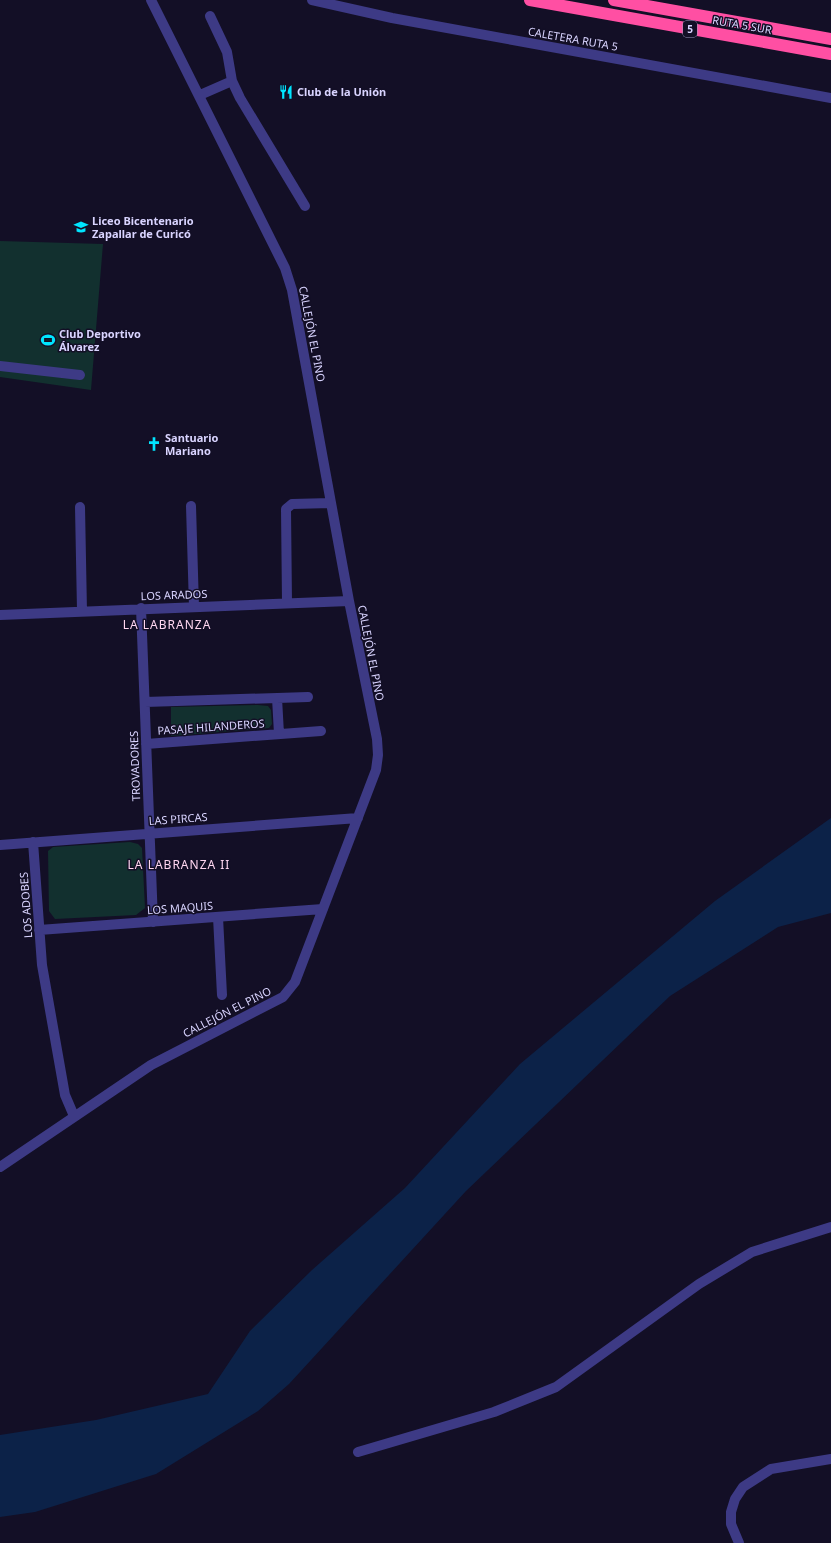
<svg xmlns="http://www.w3.org/2000/svg" width="831" height="1543" viewBox="0 0 831 1543" font-family="'Noto Sans',sans-serif">
  <style>
    .green { fill: #12302f }
    .water { fill: #0c2248 }
    .lines { fill: none; stroke-linecap: round; stroke-linejoin: round }
    .minor { stroke: #3d3a85; stroke-width: 10 }
    .highway { stroke: #ff4fa3; stroke-width: 12 }
    .labels { text-anchor: middle; stroke-width: 3; stroke-linejoin: round; paint-order: stroke }
    .shield { fill: #130f26; stroke: #9e99be; stroke-width: 1 }
    .shield-label { font-size: 10px; font-weight: bold; fill: #d9d4ff }
    .street-label { font-size: 11px; fill: #d9d4ff; stroke: #130f26 }
    .poi-label { font-size: 11px; font-weight: bold; fill: #d9d4ff; stroke: #130f26; text-anchor: start }
    .neighbourhood-label { font-size: 12px; letter-spacing: 1px; fill: #ffd6f0; stroke: #130f26 }
  </style>
  <rect width="100%" height="100%" fill="#130f26"/>
  <path class="green" d="M0,241L103,244L91,390L0,377Z
    M258,705L268,706L271,710L272,724L269,728L171,736V707Z
    M130,842L138,844L142,848L145,908L136,915L55,919L49,911L48,851L53,847Z"/>
  <path class="water" d="M831,818V913L778,927L670,996L466,1191L289,1384L258,1411L156,1474L35,1512L0,1517V1435L96,1420L208,1394L250,1331L312,1270L405,1188L520,1064L715,901Z"/>
  <g class="lines">
    <path class="minor" d="M312,0L392,18L831,98
      M232,81L240,98L305,206
      M200,95L232,81L227,52L210,16
      M0,366L80,375
      M191,506L194,607
      M80,507L82,611
      M287,603L286,509L292,504L331,503
      M141,608L153,922
      M0,615L349,601
      M277,698L279,734
      M145,702L308,697
      M146,744L321,731
      M33,842L42,965L65,1095L74,1116
      M0,845L358,818
      M218,917L222,995
      M39,930L323,909
      M0,1167L151,1065L283,997L295,982L376,770L378,755L377,739L349,601L292,290L285,268L151,0
      M358,1452L494,1412L556,1387L699,1284L752,1252L831,1227
      M739,1543L731,1524V1512L735,1499L743,1487L771,1469L831,1459"/>
    <path class="highway" d="M530,0L831,54
      M614,0L831,39"/>
  </g>
  <defs>
    <symbol id="restaurant-bare" viewBox="-9 -9 18 18"><path d="M-5-6h1v4h1v-4h1v4h1v-4h1v5L-1.5 .5V6h-2V.5L-5-1ZM5-6V6H3V1.5H1.5Q1.5-4 5-6Z" fill="#00e5ff" stroke="#130f26" stroke-width="2.5" paint-order="stroke"/></symbol>
    <symbol id="school-bare" viewBox="-9 -9 18 18"><path d="M0-5L7-2L0 1L-7-2ZM-4 1L0 2.5L4 1V4Q0 6-4 4Z" fill="#00e5ff" stroke="#130f26" stroke-width="2.5" paint-order="stroke"/></symbol>
    <symbol id="stadium-bare" viewBox="-9 -9 18 18"><path d="M0-5a6.5 5 0 1 0 0 10a6.5 5 0 1 0 0-10ZM-3.5-1.8h7v3.6h-7Z" fill="#00e5ff" stroke="#130f26" stroke-width="2.5" paint-order="stroke"/></symbol>
    <symbol id="church-bare" viewBox="-9 -9 18 18"><path d="M-1.2-6h2.4v3.5h3.3v2.4h-3.3V6h-2.4V-.1h-3.3v-2.4h3.3Z" fill="#00e5ff" stroke="#130f26" stroke-width="2.5" paint-order="stroke"/></symbol>
  </defs>
  <g fill-rule="evenodd">
    <use href="#restaurant-bare" x="276" y="82" width="20" height="20"/>
    <use href="#school-bare" x="71" y="217" width="20" height="20"/>
    <use href="#stadium-bare" x="38" y="330" width="20" height="20"/>
    <use href="#church-bare" x="144" y="434" width="20" height="20"/>
  </g>
  <g class="labels">
    <rect class="shield" x="683" y="21" width="14" height="16" rx="3"/>
    <g class="shield-label">
      <text x="690" y="33">5</text>
    </g>
    <g class="street-label">
      <text transform="translate(742 25) rotate(10)" y="4">RUTA 5 SUR</text>
      <text transform="translate(573 39) rotate(10)" y="4">CALETERA RUTA 5</text>
      <text transform="translate(312 334) rotate(79)" y="4">CALLEJÓN EL PINO</text>
      <text transform="translate(174 595) rotate(-2)" y="4">LOS ARADOS</text>
      <text transform="translate(371 653) rotate(79)" y="4">CALLEJÓN EL PINO</text>
      <text transform="translate(211 727) rotate(-4)" y="4">PASAJE HILANDEROS</text>
      <text transform="translate(135 766) rotate(-92)" y="4">TROVADORES</text>
      <text transform="translate(178 819) rotate(-4)" y="4">LAS PIRCAS</text>
      <text transform="translate(26 905) rotate(-94)" y="4">LOS ADOBES</text>
      <text transform="translate(180 908) rotate(-4)" y="4">LOS MAQUIS</text>
      <text transform="translate(227 1012) rotate(-27)" y="4">CALLEJÓN EL PINO</text>
    </g>
    <g class="poi-label">
      <text x="297" y="96">Club de la Unión</text>
      <text x="92" y="225">Liceo Bicentenario<tspan x="92" dy="13">Zapallar de Curicó</tspan></text>
      <text x="59" y="338">Club Deportivo<tspan x="59" dy="13">Álvarez</tspan></text>
      <text x="165" y="442">Santuario<tspan x="165" dy="13">Mariano</tspan></text>
    </g>
    <g class="neighbourhood-label">
      <text x="167" y="629">LA LABRANZA</text>
      <text x="179" y="869">LA LABRANZA II</text>
    </g>
  </g>
</svg>
